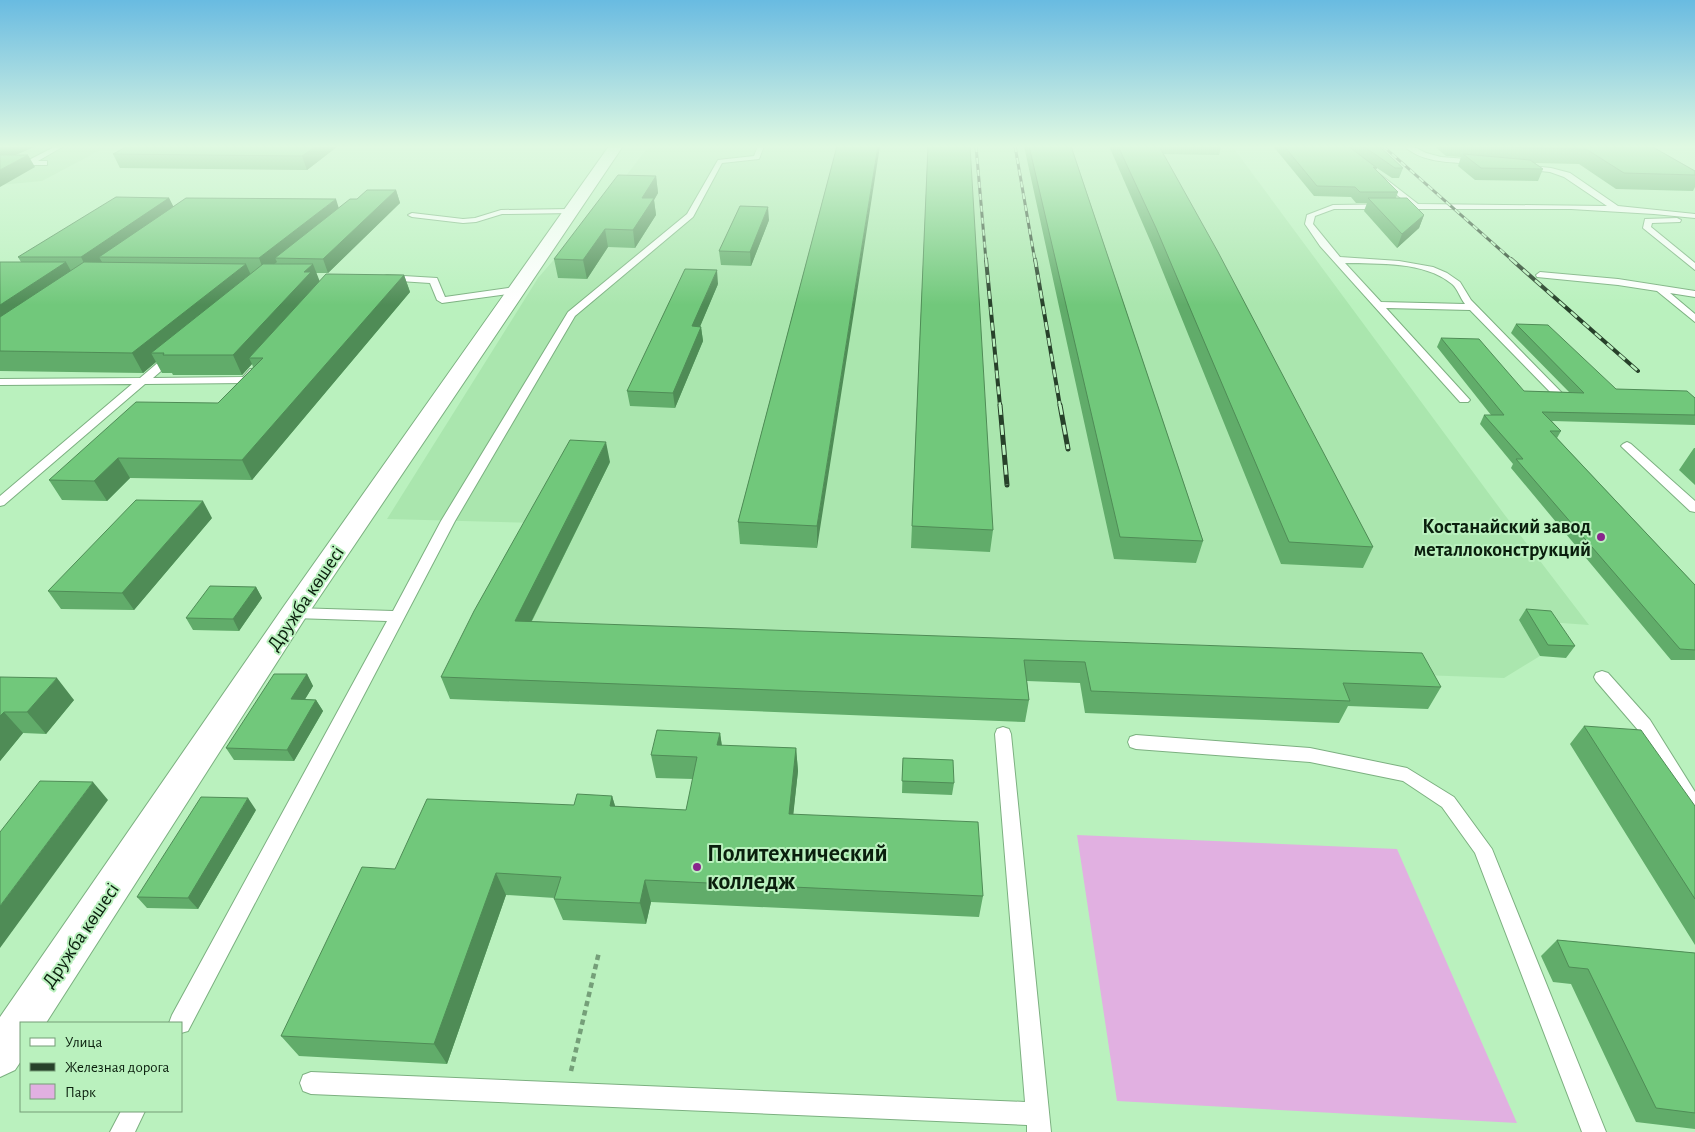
<svg xmlns="http://www.w3.org/2000/svg" width="1695" height="1132" viewBox="0 0 1695 1132" font-family="'Alegreya Sans',sans-serif">
  <style>
    .built { fill: #aae6ae }
    .green { fill: #e1b0e1 }
    .lines { fill: none; stroke-linecap: round; stroke-linejoin: round }
    .service-casing { stroke: #7cb080; stroke-width: 2 }
    .minor-casing { stroke: #7cb080; stroke-width: 2 }
    .path { stroke: #759f79; stroke-width: 4.5; stroke-dasharray: 5.5 4; stroke-linecap: butt }
    .service { fill: #fff; fill-rule: evenodd }
    .minor { fill: #fff; fill-rule: evenodd }
    .rail-far2-casing { stroke: #27412a; stroke-width: 3 }
    .rail-far1-casing { stroke: #27412a; stroke-width: 4 }
    .rail-casing { stroke: #27412a; stroke-width: 5 }
    .rail-far2 { stroke: #baf1be; stroke-width: 2; stroke-dasharray: 6; stroke-linecap: butt }
    .rail-far1 { stroke: #baf1be; stroke-width: 2.5; stroke-dasharray: 8; stroke-linecap: butt }
    .rail { stroke: #baf1be; stroke-width: 3; stroke-dasharray: 10; stroke-linecap: butt }
    .wall { fill: #61ac6a }
    .shaded-wall { fill: #4f8c56 }
    .building { fill: #71c87b; stroke: #4f8c56 }
    .poi-dot { fill: #89258c; stroke: #baf1be; stroke-width: 2 }
    .labels { text-anchor: middle; stroke-width: 4; stroke-linejoin: round; paint-order: stroke }
    .poi-label { font-size: 20px; font-weight: bold; fill: #0a1f0d; stroke: #baf1be; text-anchor: end }
    .street-label { font-size: 20px; fill: #0a1f0d; stroke: #baf1be }
    .near-poi-label { font-size: 24px; font-weight: bold; fill: #0a1f0d; stroke: #baf1be; text-anchor: start }
  </style>
  <rect width="100%" height="100%" fill="#baf1be"/>
  <path class="built" d="M0,146H108L42,181L0,185Z
    M649,146H1232L1504,514L1589,625L1519,620L1540,656L1504,678L478,641L540,523L387,519L538,278L618,186Z"/>
  <path class="green" d="M1077,835L1397,849L1517,1123L1117,1101Z"/>
  <g class="lines">
    <defs>
      <path id="service" d="M56,146H64L38,161H47V165H0V161H27Z
        M758,146H764L759,159L722,163L693,217L575,316L455,521L188,1031L181,1033V1023H169L172,1015L387,621L294,618L289,617L287,613L289,609L294,608L393,611L441,521L568,312L687,214L718,160L754,156Z
        M1404,146H1412L1426,153L1441,157L1479,160L1483,162L1479,164C1454,162 1423,164 1404,146Z
        M1522,165L1551,168L1570,173L1618,206L1695,214V218L1654,214L1571,209H1334L1315,216L1313,224L1340,257L1399,261L1433,267L1447,273L1460,282L1471,300L1564,395L1559,398L1555,397L1470,310L1386,308L1470,400L1468,402H1460L1320,246L1305,224L1307,215L1333,205L1408,204L1370,173L1369,171L1373,169L1418,204L1607,206L1564,177L1550,172L1522,169ZM1345,263C1379,264 1424,261 1452,284C1458,289 1460,298 1465,304L1381,302Z
        M571,209H574V213L502,214L476,222L463,223L412,217L408,215L412,213L463,219L475,218L501,210Z
        M1677,218L1681,220L1680,222L1652,223L1651,227L1695,263V270L1643,228L1645,219Z
        M1540,272L1618,279L1695,291V297L1670,293L1695,314V322L1657,291L1618,285L1537,277L1536,275Z
        M387,275L437,278L445,297L516,287L521,290L516,293L442,303L437,300L430,283L384,280V276Z
        M172,353L176,354L177,356L176,358L153,378L243,377L250,369H258L259,371L250,382L246,383L145,384L4,505L0,506V496L132,384L0,385V379L140,378L168,354Z
        M1627,442L1631,444L1695,501V512L1690,511L1623,448L1621,446L1623,444Z
        M1602,671L1608,673L1650,720L1695,792V815L1689,812L1638,730L1596,681L1594,677L1596,673Z
        M1003,727L1009,729L1011,734L1051,1132H1027V1125L311,1094L303,1091L300,1083L303,1075L311,1072L1025,1102L995,734L997,729Z
        M1136,735L1310,748L1407,768L1454,797L1492,849L1606,1132H1582L1475,853L1442,807L1403,781L1310,762L1136,749L1130,747L1128,742L1130,737Z
        M121,1111H145L135,1132H110Z"/>
      <path id="minor" d="M609,146H623L304,620L46,1023H21V1061L15,1070L0,1077V1017L284,606Z"/>
    </defs>
    <use href="#service" class="service-casing"/>
    <use href="#minor" class="minor-casing"/>
    <path class="path" d="M571,1071L599,952"/>
    <use href="#service" class="service"/>
    <use href="#minor" class="minor"/>
    <defs>
      <path id="rail-far2" d="M976,146L986,261
        M1015,146L1035,261
        M1383,146L1513,261"/>
      <path id="rail-far1" d="M986,259L1000,406
        M1035,259L1060,406
        M1511,259L1638,371"/>
      <path id="rail" d="M1000,405L1007,485
        M1060,405L1068,449"/>
    </defs>
    <use href="#rail-far2" class="rail-far2-casing"/>
    <use href="#rail-far1" class="rail-far1-casing"/>
    <use href="#rail" class="rail-casing"/>
    <use href="#rail-far2" class="rail-far2"/>
    <use href="#rail-far1" class="rail-far1"/>
    <use href="#rail" class="rail"/>
  </g>
  <path class="wall" d="M338,146L307,170L120,168L113,154Z
    M837,146L817,548L740,544L738,522Z
    M928,146L993,530L990,552L911,548Z
    M1024,146H1071L1203,541L1196,563L1114,559Z
    M1109,146H1221L1219,155L1163,154L1373,547L1363,568L1281,564L1152,245Z
    M1273,146H1379L1403,168L1399,178H1392L1377,168L1376,170L1398,192L1396,198L1424,215L1419,228L1397,248L1364,211L1367,203H1356L1351,197L1314,196Z
    M1434,146H1651L1695,171V187L1693,191L1616,189L1579,164L1535,163L1543,169L1538,181L1475,180L1458,166L1461,157L1446,156Z
    M656,176L658,193L654,200L656,215L635,248L608,247L587,279L558,278L554,259Z
    M396,190L400,203L328,273H316L319,281L404,275L410,292L252,480L130,478L107,501L62,500L49,480L218,403L253,367L252,364L242,375H173L172,373H162L156,362L143,373L0,371V262H21L18,257L169,198L173,206L339,208L357,199Z
    M769,220L751,266L721,265L719,251Z
    M718,284L700,326L701,327L703,341L675,408L630,406L627,391Z
    M1516,324L1616,389L1695,398V425L1552,421L1561,431L1557,438L1695,585V660H1671L1511,468L1513,464L1480,424L1484,415H1491L1437,347L1441,338L1524,391L1569,392L1511,333Z
    M1694,448H1695V485L1679,470Z
    M610,462L532,621L1441,687L1428,709L1348,706L1339,723L1085,713L1080,683L1027,681L1029,700L1025,722L450,699L441,677Z
    M212,518L134,610L61,609L48,591Z
    M256,587L262,598L239,631L193,630L186,618Z
    M1526,609L1575,646L1566,658L1540,656L1519,620Z
    M307,674L313,686L305,699L316,700L323,711L294,761L234,760L226,748Z
    M0,677L74,700L46,734L23,733L0,761Z
    M1584,726L1695,806V945L1570,744Z
    M720,733L722,746L796,748L798,771L793,814L983,896L979,917L651,902L646,924L563,920L554,899L555,898L506,895L447,1064L299,1056L281,1036L395,869L574,805L612,796L615,806L686,810L693,779L656,778L651,755Z
    M903,758L954,783L952,795L902,793Z
    M256,810L198,909L147,908L137,897Z
    M1557,940L1695,953V1129L1636,1122L1571,984L1553,982L1541,956Z"/>
  <path class="shaded-wall" d="M3,146H36L7,159L0,160V147Z
    M316,146H338L307,170L302,156Z
    M878,146H880L817,548V526Z
    M28,155L35,167L0,187V170Z
    M656,176L658,193L654,200L656,215L635,248L633,230L642,198Z
    M396,190L400,203L328,273L323,259Z
    M169,198L175,210L99,257L102,262L88,271L81,257Z
    M336,199L340,212L275,258L277,262L264,272L259,258Z
    M768,207L769,220L751,266L750,252Z
    M1424,215L1419,228L1397,248L1402,234Z
    M605,229L608,247L587,279L583,260Z
    M66,262L76,280L0,333V305Z
    M246,264L254,282L151,353L156,362L143,373L132,353Z
    M313,264L320,282L249,358L252,364L242,375L233,355L304,272Z
    M717,270L718,284L694,341L692,326Z
    M404,275L410,292L252,480L242,460Z
    M701,327L703,341L675,408L673,393Z
    M606,442L610,462L521,642L515,621Z
    M118,458L130,478L107,501L94,481Z
    M203,501L212,518L134,610L122,593Z
    M256,587L262,598L239,631L233,619Z
    M307,674L313,686L298,711L291,699Z
    M57,678L74,700L46,734L27,712Z
    M316,700L323,711L294,761L287,750Z
    M4,712L23,733L0,761V716Z
    M720,733L723,755L717,745Z
    M796,748L798,771L791,836L789,814Z
    M93,782L108,800L0,948V906Z
    M612,796L619,819L610,806Z
    M248,798L256,810L198,909L188,898Z
    M496,873L506,895L447,1064L434,1044Z
    M645,880L651,902L646,924L640,903Z"/>
  <path class="building" d="M128,146H316L302,156L113,154Z
    M837,146H878L817,526L738,522Z
    M928,146H970L993,530L912,526Z
    M1029,146H1071L1203,541L1120,537Z
    M1118,146H1159L1218,252L1373,547L1289,542L1156,228Z
    M1284,146H1348L1377,168L1373,167L1398,192H1360L1355,187L1317,186Z
    M1363,146H1379L1403,168H1395Z
    M1505,146H1651L1695,171V175L1624,173L1586,149L1525,148Z
    M1463,154L1530,160L1543,169L1481,168Z
    M0,155H28L0,170Z
    M618,175L656,176L642,198H654L633,230L605,229L583,260L554,259Z
    M367,190H396L323,259L275,258L350,199H357Z
    M116,197L169,198L81,257H18Z
    M186,198L336,199L259,258L99,257Z
    M1368,198H1407L1424,215L1402,234Z
    M740,206L768,207L750,252L719,251Z
    M0,262H66L0,305Z
    M84,262L246,264L132,353L0,351V317Z
    M263,264H313L304,272H311L233,355H163L164,353H151Z
    M685,269L717,270L692,326L701,327L673,393L627,391Z
    M326,274L404,275L242,460L118,458L94,481L49,480L136,402L218,403L263,358H249Z
    M1516,324L1548,325L1616,389L1687,391L1695,398V415L1542,412L1561,431H1550L1695,585V650L1680,649L1516,459H1523L1484,415H1504L1441,338L1479,339L1524,391L1584,393Z
    M570,440L606,442L515,621L1422,653L1441,687L1343,683L1350,701L1091,691L1085,662L1024,660L1029,700L441,677L474,611Z
    M136,500L203,501L122,593L48,591Z
    M210,586L256,587L233,619L186,618Z
    M1526,609L1551,611L1575,646L1548,645Z
    M274,674H307L291,699L316,700L287,750L226,748Z
    M0,677L57,678L27,712H4L0,716Z
    M1584,726L1641,730L1695,806V899Z
    M657,730L720,733L717,745L796,748L789,814L978,822L983,896L645,880L640,903L554,899L561,877L496,873L434,1044L281,1036L362,867L395,869L427,799L574,805L577,794L612,796L610,806L686,810L697,757L651,755Z
    M903,758L953,760L954,783L902,781Z
    M40,781L93,782L0,906V832Z
    M201,797L248,798L188,898L137,897Z
    M1557,940L1695,953V1113L1656,1108L1588,969L1569,967Z"/>
  <linearGradient id="sky" x2="0" y2="1"><stop stop-color="#69bbe1"/><stop offset="0.48" stop-color="#e0f9e2"/><stop offset="1" stop-color="#e0f9e2" stop-opacity="0"/></linearGradient>
  <rect width="1695" height="305" fill="url(#sky)"/>
  <g class="poi-dot">
    <circle cx="1601" cy="537" r="5"/>
    <circle cx="697" cy="867" r="5"/>
  </g>
  <g class="labels">
    <g class="poi-label">
      <text x="1591" y="533">Костанайский завод<tspan x="1591" dy="23">металлоконструкций</tspan></text>
    </g>
    <g class="street-label">
      <text transform="translate(305 598) rotate(-56)" y="7">Дружба көшесі</text>
      <text transform="translate(80 935) rotate(-56)" y="7">Дружба көшесі</text>
    </g>
    <g class="near-poi-label">
      <text x="707" y="861">Политехнический<tspan x="707" dy="28">колледж</tspan></text>
    </g>
  </g>
  <rect x="20" y="1022" width="162" height="90" fill="#baf1be" stroke="#749d77"/>
  <rect x="30" y="1038" width="25" height="8" fill="#ffffff" stroke="#749d77"/>
  <text x="65" y="1047" font-size="15" fill="#0a1f0d">Улица</text>
  <rect x="30" y="1063" width="25" height="8" fill="#27412a" stroke="#749d77"/>
  <text x="65" y="1072" font-size="15" fill="#0a1f0d">Железная дорога</text>
  <rect x="30" y="1084" width="25" height="15" fill="#e1b0e1" stroke="#749d77"/>
  <text x="65" y="1097" font-size="15" fill="#0a1f0d">Парк</text>
</svg>
